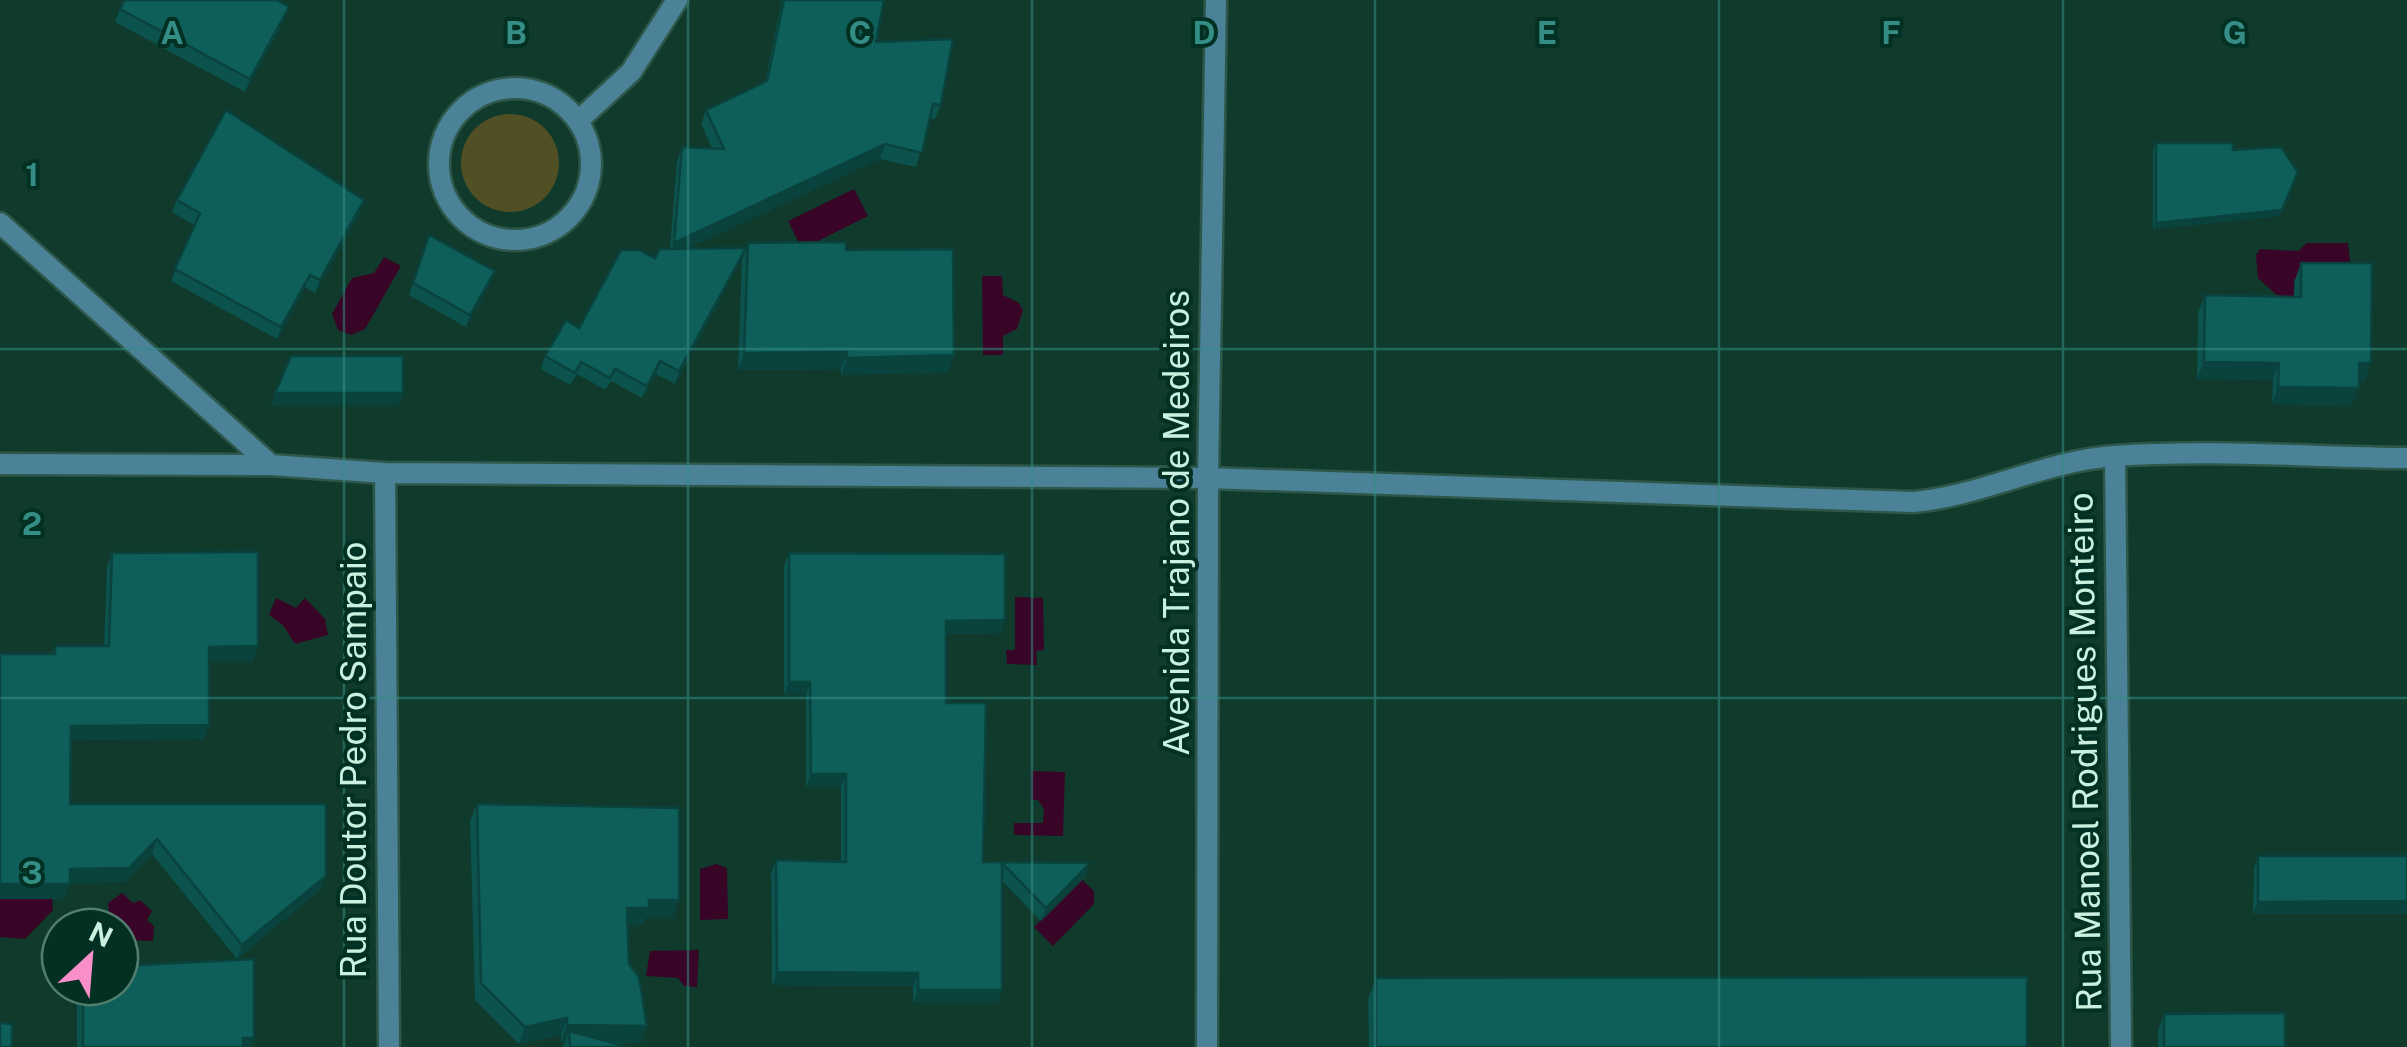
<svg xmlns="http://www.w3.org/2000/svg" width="2407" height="1047" viewBox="0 0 2407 1047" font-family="'Public Sans',sans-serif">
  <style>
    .green { fill: #515025 }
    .water { fill: #390526 }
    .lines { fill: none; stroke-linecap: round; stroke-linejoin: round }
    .minor-casing { stroke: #2d5749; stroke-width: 25 }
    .minor { stroke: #4b8298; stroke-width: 20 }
    .wall { fill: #0c524d }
    .shaded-wall { fill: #0a423e }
    .building { fill: #0e5f59; stroke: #0a423e; stroke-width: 2.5 }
    .grid { fill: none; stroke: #348e85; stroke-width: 2.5; stroke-opacity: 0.55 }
    .labels { text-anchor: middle; stroke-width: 8; stroke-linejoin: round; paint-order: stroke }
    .street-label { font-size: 35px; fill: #caf0df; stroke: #023022 }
    .grid-label { font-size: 32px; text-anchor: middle; font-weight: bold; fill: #348e85; stroke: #023022; stroke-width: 8; stroke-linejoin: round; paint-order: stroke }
  </style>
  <rect width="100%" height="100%" fill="#0f3a2c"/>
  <path class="green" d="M461 163a49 49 0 1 1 98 0a49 49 0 1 1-98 0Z"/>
  <path class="water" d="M854,189L868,216L802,249L788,221Z
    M2307,243H2348L2352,279H2294V319L2281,299L2258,278L2256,255L2260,249L2298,251Z
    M384,257L401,266L365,329L351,335L338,330L332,314L352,278L374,273Z
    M982,276H1002L1003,295L1019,303L1023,310L1017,329L1003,336V355H983Z
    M1015,597L1043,598L1044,650L1036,651L1037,665L1007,664L1006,650H1015Z
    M276,598L296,608L305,598L325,619L328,635L295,644L283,625L269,615Z
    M1031,771L1065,772L1063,836L1014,835V823H1043L1044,809L1038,800H1031Z
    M716,864L727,868L728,919L700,920V869Z
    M1081,879L1094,891V904L1053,946L1034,927Z
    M122,893L133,903L140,900L152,911L147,920L154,926L153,941L120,940V927H111L108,903Z
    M52,896L53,910L25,939L0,937V897Z
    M699,950L697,987L684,986L678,978L646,976L650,951Z"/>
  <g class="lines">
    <defs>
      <path id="minor" d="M439 164a76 76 0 1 1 152 0a76 76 0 1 1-152 0Z
        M578,121L631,72L677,0
        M0,223L271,465
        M2115,456L2121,1047
        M0,464L271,465L385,473L1208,478L1913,502C1982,496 2044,461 2114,456C2211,449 2310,457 2407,458
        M385,473L389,1047
        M1207,1047L1208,478L1216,0"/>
    </defs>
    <use href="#minor" class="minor-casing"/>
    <use href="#minor" class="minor"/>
  </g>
  <path class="wall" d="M782,0H884L876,42L941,105L935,119H930L916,167L880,159L686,249L746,248L741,260L675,384L656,374L642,398L611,381L605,390L577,374L570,385L541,369L545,356L579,328L655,258L670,249L677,161L682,147L712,148L701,124L706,110L765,82Z
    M120,9L284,21L245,92L115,22Z
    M2156,143L2233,150L2280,216L2153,229V149Z
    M177,200L360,212L315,293L305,287L277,339L171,281L194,225L172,212Z
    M429,235L495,271L490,283L466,327L409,295Z
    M748,243L846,250L954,355L948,372L841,375V369L738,370L742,260Z
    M2301,263L2365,381H2359L2352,405L2272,404L2273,380L2197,379L2198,312L2205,295L2294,296L2295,280Z
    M112,553L253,661H209V725L204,739L71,740L70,804L326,876L320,890L237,959L152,854L124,882L70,883L64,899L52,654L55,646H104L107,567Z
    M789,553L1005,620L1001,633L946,634V703L983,862L1086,876L1041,921L1002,881V990L997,1003H913V986L772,985L771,873L776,860L841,862V787H806V695H784V566Z
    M477,804L673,917H646L642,925H627L629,964L641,1043H612L628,1047H563L565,1042H561V1035L519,1044L475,1000L470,821Z
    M2258,856H2407V914H2253L2254,869Z
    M1376,978L2027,1047H1369L1368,999Z
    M77,987H120L254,1038L251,1047H77Z
    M2164,1014L2285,1047H2158V1031Z"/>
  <path class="shaded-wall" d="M289,7L284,21L245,92L250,79Z
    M885,144L880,159L669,257L674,243Z
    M2298,172L2280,216L2153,229L2156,223Z
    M364,200L360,212L315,293L320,280Z
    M746,248L741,260L675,384L679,371Z
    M495,271L490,283L466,327L470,315Z
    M310,275L305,287L277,339L281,327Z
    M847,352L841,369L738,370L744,353Z
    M954,355L948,372L841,375L847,358Z
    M660,361L656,374L642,398L647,386Z
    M2204,362L2279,363L2273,380L2197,379Z
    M2359,363H2371L2365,381H2353Z
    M2278,387L2359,388L2352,405L2272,404Z
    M275,393H403L399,405H271Z
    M1005,620L1001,633L941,634L946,621Z
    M258,646L253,661H204L209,647Z
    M789,682H810L806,695H784Z
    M209,725L204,739L65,740L71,726Z
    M811,774H846L841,787H806Z
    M157,839L152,854L124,882L65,883L70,869Z
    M1090,863L1086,876L1041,921L1046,908Z
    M326,876L320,890L237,959L242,945Z
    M0,884H70L64,899H0Z
    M649,900H679L673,917H646L642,925H620L627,908Z
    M2407,901V914H2253L2258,902Z
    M777,972L918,973L913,986L772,985Z
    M918,990H1002L997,1003H913Z
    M567,1018L561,1035L519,1044L525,1027Z
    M567,1025L647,1026L641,1043L570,1042L569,1031L565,1042H561Z
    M243,1038H254L251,1047H239Z"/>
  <path class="building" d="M125,0H277L289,7L250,79L120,9Z
    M784,0H884L876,42L953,39L941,105L933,104L922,153L885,144L674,243L682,147L724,149L706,110L767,81Z
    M226,110L364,200L320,280L310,275L281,327L175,269L200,213L177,200Z
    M2156,143H2233V150L2281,147L2298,172L2282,210L2156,223Z
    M429,235L495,271L470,315L413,283Z
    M846,242V250L953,249L954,355L847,358V352L744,353L748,243Z
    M746,248L679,371L660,361L647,386L615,369L610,378L581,362L575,373L545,356L566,320L579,328L621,250H639L655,258L660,249Z
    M2301,263H2372L2371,363H2359V388L2278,387L2279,363L2204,362L2205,295L2301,297Z
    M291,356H403V393H275Z
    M258,552V646L209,647V725L71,726L70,804H326V876L242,945L157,839L129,868L70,869V884H0V654H55V646H109L112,553Z
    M789,553L1005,554V620L946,621V703H986L983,862L1090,863L1046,908L1002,863V990H918V973L777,972L776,860L846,862V774H811L810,682H789Z
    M477,804L679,808V900H649V908H627L629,964L639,977L647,1026L567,1025V1018L525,1027L481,983Z
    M2258,856H2407V901L2258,902Z
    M254,959V1038H243V1047H83V987H120V966Z
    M2027,977V1047H1376V978Z
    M2285,1013V1047H2164V1014Z
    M0,1023L12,1024V1047H0Z
    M569,1031L628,1047H570Z"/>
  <path class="grid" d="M344,0V1047M688,0V1047M1032,0V1047M1375,0V1047M1719,0V1047M2063,0V1047M0,349H2407M0,698H2407"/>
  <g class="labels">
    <g class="street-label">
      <text transform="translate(1177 523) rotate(-90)" y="12">Avenida Trajano de Medeiros</text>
      <text transform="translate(2085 752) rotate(-91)" y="12">Rua Manoel Rodrigues Monteiro</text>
      <text transform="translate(354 760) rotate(-90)" y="12">Rua Doutor Pedro Sampaio</text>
    </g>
  </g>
  <g class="grid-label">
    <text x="172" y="44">A</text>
    <text x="516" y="44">B</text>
    <text x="860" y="44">C</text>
    <text x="1204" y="44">D</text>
    <text x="1547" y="44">E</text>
    <text x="1891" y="44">F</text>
    <text x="2235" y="44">G</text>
    <text x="32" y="186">1</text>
    <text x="32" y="535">2</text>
    <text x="32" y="884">3</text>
  </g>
  <g transform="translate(90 957) rotate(26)"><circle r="48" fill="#023022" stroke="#527d6e" stroke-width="2.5"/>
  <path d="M0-8L18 38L0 25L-18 38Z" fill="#f98fc9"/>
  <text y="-15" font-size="28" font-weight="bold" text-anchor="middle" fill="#caf0df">N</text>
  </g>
</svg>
